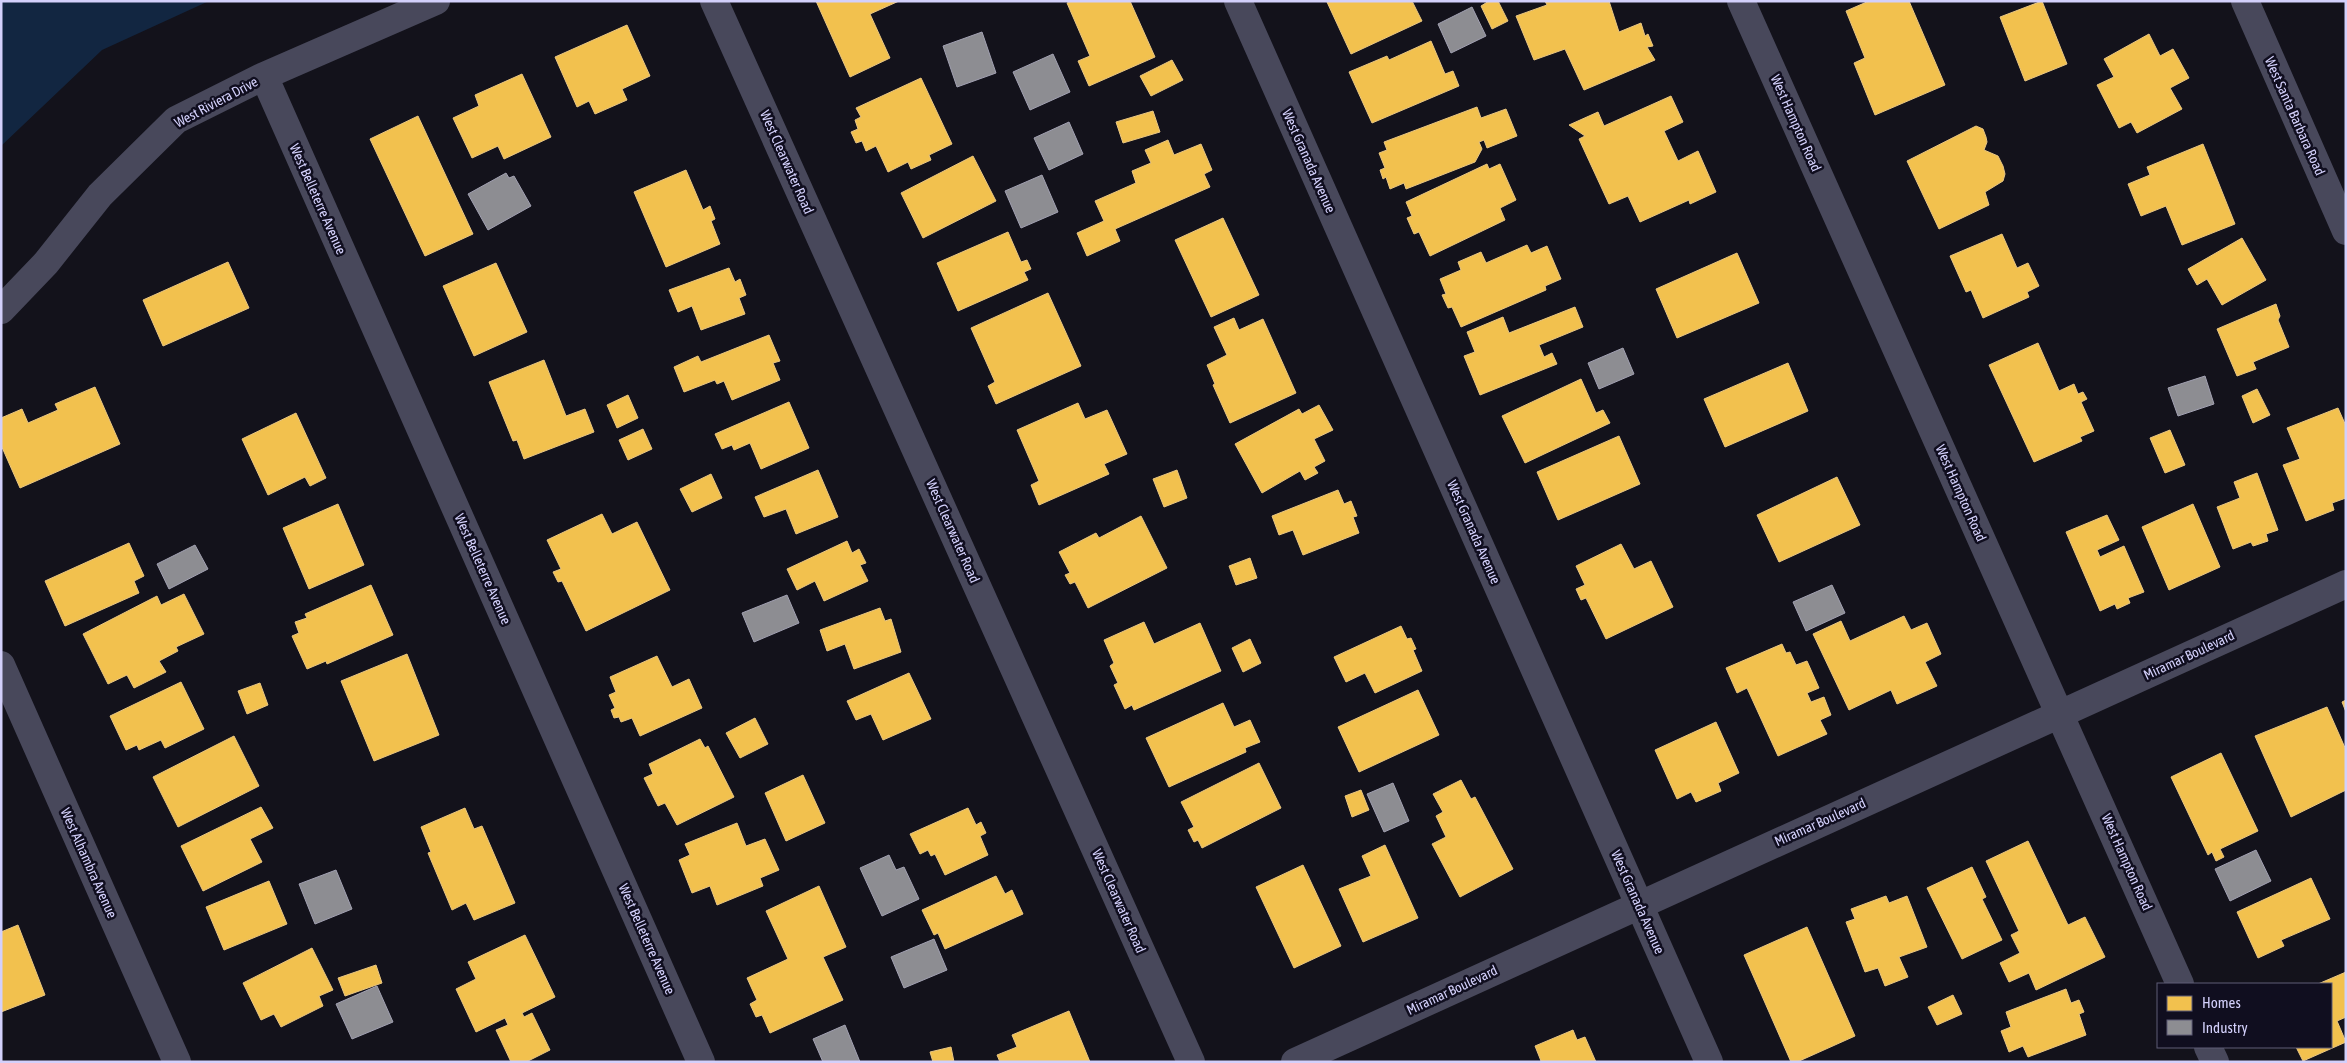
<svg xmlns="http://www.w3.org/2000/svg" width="2347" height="1063" viewBox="0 0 2347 1063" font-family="'Asap Condensed',sans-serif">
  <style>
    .water { fill: #122641 }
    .homes { fill: #f2c14e; stroke: #e9c682 }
    .industry { fill: #8d8d92; stroke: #a2a1b2 }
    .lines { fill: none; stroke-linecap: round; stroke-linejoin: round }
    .minor { stroke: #48485b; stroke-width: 28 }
    .labels { text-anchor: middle; stroke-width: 5; stroke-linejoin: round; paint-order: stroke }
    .street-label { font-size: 14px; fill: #d3d0fb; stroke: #100e1f }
  </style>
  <rect width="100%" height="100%" fill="#13121b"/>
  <path class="water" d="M1,1H209L102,50L1,146Z"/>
  <path class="homes" d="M816,1H899L870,14L890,58L850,77Z
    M1072,1H1130L1155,57L1089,86L1078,61L1090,56L1067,3Z
    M1329,1H1412L1422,21L1351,54L1327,2Z
    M1489,1H1498L1508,21L1492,29L1481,6Z
    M1545,1H1609L1619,32L1641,23L1645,36L1648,34L1653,46L1647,47L1655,60L1584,90L1565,49L1534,60L1516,16L1547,5Z
    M1869,1H1909L1945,85L1875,115L1854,63L1865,58L1846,11Z
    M2042,1L2067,64L2025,81L2000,17Z
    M627,25L650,76L622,89L627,100L595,114L589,101L577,107L555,57Z
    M2149,34L2160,56L2173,49L2189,78L2170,88L2182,109L2137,133L2131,122L2119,128L2097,85L2114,77L2104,59Z
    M1431,41L1445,74L1453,71L1459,86L1372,123L1349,72L1387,56L1389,60Z
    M1172,60L1183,80L1151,96L1140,76Z
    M522,74L551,137L504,159L498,146L472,158L453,118L479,106L475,95Z
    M921,78L952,144L929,155L931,160L911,169L908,162L888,172L876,146L866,151L862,141L856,143L851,132L858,129L855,120L861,117L856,108Z
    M1671,96L1683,122L1664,131L1678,161L1698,151L1716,192L1690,204L1689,200L1640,222L1628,196L1609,204L1579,139L1585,136L1569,125L1598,112L1604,126Z
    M1477,107L1481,118L1506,109L1517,136L1487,148L1484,140L1479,142L1482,149L1475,162L1406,189L1404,183L1390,189L1386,177L1383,179L1380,170L1385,168L1379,153L1387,150L1384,142Z
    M1153,111L1160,132L1123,143L1116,122Z
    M418,116L473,234L425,256L370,139Z
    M1976,126L1983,129L1986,137L1987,142L1984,150L1998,156L2003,166L2005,174L2003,181L1985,192L1989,205L1939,229L1907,161Z
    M1168,140L1174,155L1201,144L1212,170L1204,174L1210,187L1115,229L1120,241L1087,256L1077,233L1104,221L1095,201L1136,183L1132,171L1151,163L1145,150Z
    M2203,144L2235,224L2182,245L2166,206L2141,216L2128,184L2150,175L2147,167Z
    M973,156L996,201L923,238L901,193Z
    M1487,164L1489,169L1500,164L1516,200L1500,208L1505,220L1430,256L1419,232L1414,234L1407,218L1412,216L1406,202Z
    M686,170L703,210L710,206L715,219L711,221L720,244L666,267L634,192Z
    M1223,218L1259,295L1211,317L1175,240Z
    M1008,232L1021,262L1027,260L1031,269L1024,272L1028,280L958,311L937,263Z
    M2002,234L2017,268L2028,263L2039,286L2027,292L2029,297L1983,318L1971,290L1966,292L1950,256Z
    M2242,238L2266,280L2222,305L2207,279L2197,285L2188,269Z
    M1527,245L1531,253L1547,246L1561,279L1545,286L1546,290L1461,327L1452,307L1448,308L1442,295L1446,294L1440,279L1461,270L1458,262L1481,252L1486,263Z
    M1737,253L1759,303L1677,338L1656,289Z
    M228,262L249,308L163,346L143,300Z
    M496,263L527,332L474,356L443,286Z
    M729,268L735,282L740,279L746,295L739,298L745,314L701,330L692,306L678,312L669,290Z
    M1048,293L1081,366L996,404L988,386L995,382L971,328Z
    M2276,304L2280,316L2278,320L2289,347L2253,362L2256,369L2237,376L2217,329Z
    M1575,307L1583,327L1539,345L1544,357L1552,353L1557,364L1480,395L1464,356L1475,352L1467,332L1503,317L1509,333Z
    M1234,318L1239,330L1263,319L1296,393L1230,423L1213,385L1215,384L1207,365L1227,355L1214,327Z
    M769,335L780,361L773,363L780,380L732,400L724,381L717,384L715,380L684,392L674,367L698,356L701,362Z
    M2038,343L2059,391L2074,384L2078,394L2083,392L2087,399L2081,402L2094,431L2080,437L2082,441L2034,462L1989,365Z
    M544,360L566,416L585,409L594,432L524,459L517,440L513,441L489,382Z
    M1788,363L1808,411L1725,447L1704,399Z
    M1581,379L1596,413L1603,410L1610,423L1525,463L1502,416Z
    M95,387L120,444L20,488L1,445V418L22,409L28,423L58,410L55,404Z
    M2257,389L2270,415L2253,423L2242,396Z
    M628,395L638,418L617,428L607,405Z
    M789,402L809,448L761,469L750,443L734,450L732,445L722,449L715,434Z
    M1078,403L1085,419L1107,410L1127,454L1104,464L1109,474L1039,505L1031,485L1039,481L1017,430Z
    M1319,405L1333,430L1314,439L1325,461L1314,467L1318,473L1305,480L1300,471L1262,493L1235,444L1299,409L1302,414Z
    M2338,408L2346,426V498L2332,503L2334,510L2306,521L2283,465L2300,459L2287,428Z
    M296,413L326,478L310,486L305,477L268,495L242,439Z
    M643,429L652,449L628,460L619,440Z
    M2170,430L2185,465L2165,473L2150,438Z
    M1619,436L1640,484L1558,520L1537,472Z
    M818,470L838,517L796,534L786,509L764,517L755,497Z
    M1177,470L1187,498L1164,507L1153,479Z
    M2257,473L2278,530L2266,534L2268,541L2253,546L2251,542L2233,549L2217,507L2240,498L2234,482Z
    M711,474L722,498L692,512L680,489Z
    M1837,477L1860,525L1779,562L1757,515Z
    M1338,490L1344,504L1351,501L1357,516L1353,517L1359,533L1303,555L1293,530L1279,535L1272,516Z
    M338,504L364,565L309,589L283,528Z
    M2193,504L2220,567L2169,590L2142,527Z
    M602,514L612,534L637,522L670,590L586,631L562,581L558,582L553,572L561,569L547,540Z
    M2107,515L2119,540L2097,550L2100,557L2124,546L2144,592L2128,598L2130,603L2117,609L2115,604L2100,611L2066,532Z
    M1141,516L1167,568L1088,608L1075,582L1070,584L1065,575L1070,573L1059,552L1096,533L1099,538Z
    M847,541L852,553L859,549L866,563L860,565L868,581L824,601L815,581L797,590L787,569Z
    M129,543L144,576L134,581L139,593L65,626L45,581Z
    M1621,544L1634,569L1651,561L1673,607L1606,639L1586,598L1581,600L1576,589L1585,585L1576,566Z
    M1250,558L1257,578L1236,585L1229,566Z
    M371,585L393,635L327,664L326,661L307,669L292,636L299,633L295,622L307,618L305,614Z
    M184,594L204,634L176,647L178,651L159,661L166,672L134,688L127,675L108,684L83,634L157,596L161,605Z
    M880,608L885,621L891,619L901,652L854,669L845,644L827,651L820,630Z
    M1904,616L1911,630L1927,623L1941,654L1925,662L1937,686L1897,704L1891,690L1849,710L1813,634L1841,621L1850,641Z
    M1144,622L1154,644L1200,623L1221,671L1134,710L1132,705L1125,709L1114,685L1118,683L1110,666L1114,663L1104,640Z
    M1401,626L1407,639L1411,638L1416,649L1413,650L1422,671L1375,693L1365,673L1346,682L1334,657Z
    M1250,639L1261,663L1243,672L1232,648Z
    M1782,644L1786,653L1790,652L1796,665L1807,661L1819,688L1807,693L1811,702L1824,697L1831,715L1820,720L1827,734L1778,756L1747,688L1737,693L1726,668Z
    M407,654L439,735L374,761L341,681Z
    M657,656L672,687L689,679L702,708L640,736L632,718L621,722L619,717L614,718L611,710L615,708L609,695L616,692L610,677Z
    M909,673L931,719L883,740L871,714L856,720L847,701Z
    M181,682L204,729L165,748L161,740L139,750L137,745L126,750L110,716Z
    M260,683L268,705L247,714L238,691Z
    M1418,690L1439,735L1359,772L1338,727Z
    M2346,700V712L2342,702Z
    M1223,703L1234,727L1250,720L1260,742L1245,748L1246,752L1169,787L1146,738Z
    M2327,707L2346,750V790L2291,817L2255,736Z
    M755,718L768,744L740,758L726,733Z
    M1716,722L1739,773L1718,783L1721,791L1696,802L1691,792L1677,799L1655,750Z
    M234,736L259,786L178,827L153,777Z
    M700,739L705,748L708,746L734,797L677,825L665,803L658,806L644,778L653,774L649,764Z
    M2221,753L2258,831L2220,849L2224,857L2216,861L2212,852L2208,855L2171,777Z
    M1259,763L1281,808L1202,848L1198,840L1194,842L1188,830L1194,827L1181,802Z
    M803,775L825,823L786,841L765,793Z
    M1461,780L1471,799L1475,797L1513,869L1460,897L1432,844L1446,837L1436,816L1443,812L1433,794Z
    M1361,790L1369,810L1352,817L1345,796Z
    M261,807L273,828L250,839L262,862L203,891L181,846Z
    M465,808L474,829L482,826L515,903L474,920L466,903L452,910L428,853L431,852L421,827Z
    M968,808L976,825L981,822L986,833L980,836L988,855L945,875L935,854L931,856L928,850L920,854L910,834Z
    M737,823L746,846L765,839L779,870L760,878L763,886L717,905L710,886L692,893L679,860L690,855L685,844Z
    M2028,841L2068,925L2085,917L2105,957L2036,990L2029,973L2009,982L2000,963L2020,953L2011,935L2019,931L1986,861Z
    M1385,845L1418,918L1363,942L1339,889L1371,876L1362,856Z
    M1303,865L1341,946L1294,968L1256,887Z
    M1972,867L1986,897L1982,899L2002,940L1962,959L1927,888Z
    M996,876L1005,894L1012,890L1023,914L945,949L938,933L934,935L922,910Z
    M2311,878L2330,919L2281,940L2284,946L2258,958L2237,912Z
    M269,881L287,924L224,950L206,907Z
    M819,886L846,947L823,957L843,1000L770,1033L762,1015L756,1017L750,1004L757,1000L747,978L788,959L766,911Z
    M1886,896L1889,903L1907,896L1927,947L1899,957L1908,977L1885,986L1878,968L1865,972L1846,922L1855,919L1851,909Z
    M18,925L45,995L1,1012V932Z
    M1807,927L1855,1036L1797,1062H1791L1744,955Z
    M525,935L555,997L522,1013L524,1017L532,1013L550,1050L526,1062H511L496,1030L508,1025L505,1018L476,1032L456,989L476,979L468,962Z
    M312,948L333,990L319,996L323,1006L281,1027L274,1014L261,1020L243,983Z
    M376,965L382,983L345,996L338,978Z
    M2346,972V1017L2337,1021L2346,1042L2303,1061L2296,1047H2331V984H2318Z
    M2066,989L2071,1003L2079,1000L2084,1012L2079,1014L2086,1035L2028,1057L2023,1046L2009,1052L2001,1031L2011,1027L2006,1012Z
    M1953,995L1962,1014L1937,1025L1928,1007Z
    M1069,1011L1090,1062H1000L997,1055L1017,1047L1012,1035Z
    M1573,1030L1577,1040L1585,1037L1596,1062H1539L1541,1061L1535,1046Z
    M951,1047L954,1062H933L930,1052Z"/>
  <path class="industry" d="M1472,7L1486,36L1451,53L1438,24Z
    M982,32L996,73L957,87L943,46Z
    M1053,54L1070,92L1030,110L1013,72Z
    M1069,122L1083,154L1049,170L1034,138Z
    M506,173L509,178L514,176L531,206L488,230L468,194Z
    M1042,175L1058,212L1021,228L1005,191Z
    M1623,348L1634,374L1599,389L1588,363Z
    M2205,376L2214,404L2178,416L2168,388Z
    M195,545L208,569L169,589L157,564Z
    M1832,585L1845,613L1806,631L1793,602Z
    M787,595L799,623L754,642L742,613Z
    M1393,783L1409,821L1384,832L1367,794Z
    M2256,850L2271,881L2230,901L2215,869Z
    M889,855L896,870L904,867L919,899L882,916L860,868Z
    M336,870L352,909L315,924L299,884Z
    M934,939L947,970L904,988L891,957Z
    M377,986L393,1022L352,1039L336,1004Z
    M845,1025L860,1062H823L813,1039Z"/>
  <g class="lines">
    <path class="minor" d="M714,1L1191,1062
      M1238,1L1709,1062
      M1741,1L2180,984
      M2245,1L2346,231
      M264,76L701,1062
      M1,310L46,263L100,195L176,120L264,76L436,1
      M1,665L177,1062
      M2208,1047L2215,1062
      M1295,1062L2346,584"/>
  </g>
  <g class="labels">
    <g class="street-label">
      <text transform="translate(216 102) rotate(-28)" y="5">West Riviera Drive</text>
      <text transform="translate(2295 116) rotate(66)" y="5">West Santa Barbara Road</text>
      <text transform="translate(1796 123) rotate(66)" y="5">West Hampton Road</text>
      <text transform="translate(1309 161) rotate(66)" y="5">West Granada Avenue</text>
      <text transform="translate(787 162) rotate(66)" y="5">West Clearwater Road</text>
      <text transform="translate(318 199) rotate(66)" y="5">West Belleterre Avenue</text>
      <text transform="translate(1961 493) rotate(66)" y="5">West Hampton Road</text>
      <text transform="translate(953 531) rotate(66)" y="5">West Clearwater Road</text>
      <text transform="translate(1474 532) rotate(66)" y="5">West Granada Avenue</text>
      <text transform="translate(483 569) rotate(66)" y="5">West Belleterre Avenue</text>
      <text transform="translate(2189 655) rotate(-25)" y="5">Miramar Boulevard</text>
      <text transform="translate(1820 822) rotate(-24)" y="5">Miramar Boulevard</text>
      <text transform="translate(2127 862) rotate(66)" y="5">West Hampton Road</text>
      <text transform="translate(89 863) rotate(66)" y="5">West Alhambra Avenue</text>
      <text transform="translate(1119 901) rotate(66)" y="5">West Clearwater Road</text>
      <text transform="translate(1638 902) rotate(66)" y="5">West Granada Avenue</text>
      <text transform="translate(647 939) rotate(66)" y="5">West Belleterre Avenue</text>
      <text transform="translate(1452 990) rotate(-25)" y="5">Miramar Boulevard</text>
    </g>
  </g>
  <rect width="2347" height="1063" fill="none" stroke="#d3d0fb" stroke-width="5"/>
  <rect x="2157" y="983" width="175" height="65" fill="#100e1f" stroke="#5e5c77"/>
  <rect x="2167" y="996" width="25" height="15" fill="#f2c14e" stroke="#5e5c77"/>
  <text x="2202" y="1008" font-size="15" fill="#d3d0fb">Homes</text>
  <rect x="2167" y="1020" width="25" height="15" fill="#8d8d92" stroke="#5e5c77"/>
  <text x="2202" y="1033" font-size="15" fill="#d3d0fb">Industry</text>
</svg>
